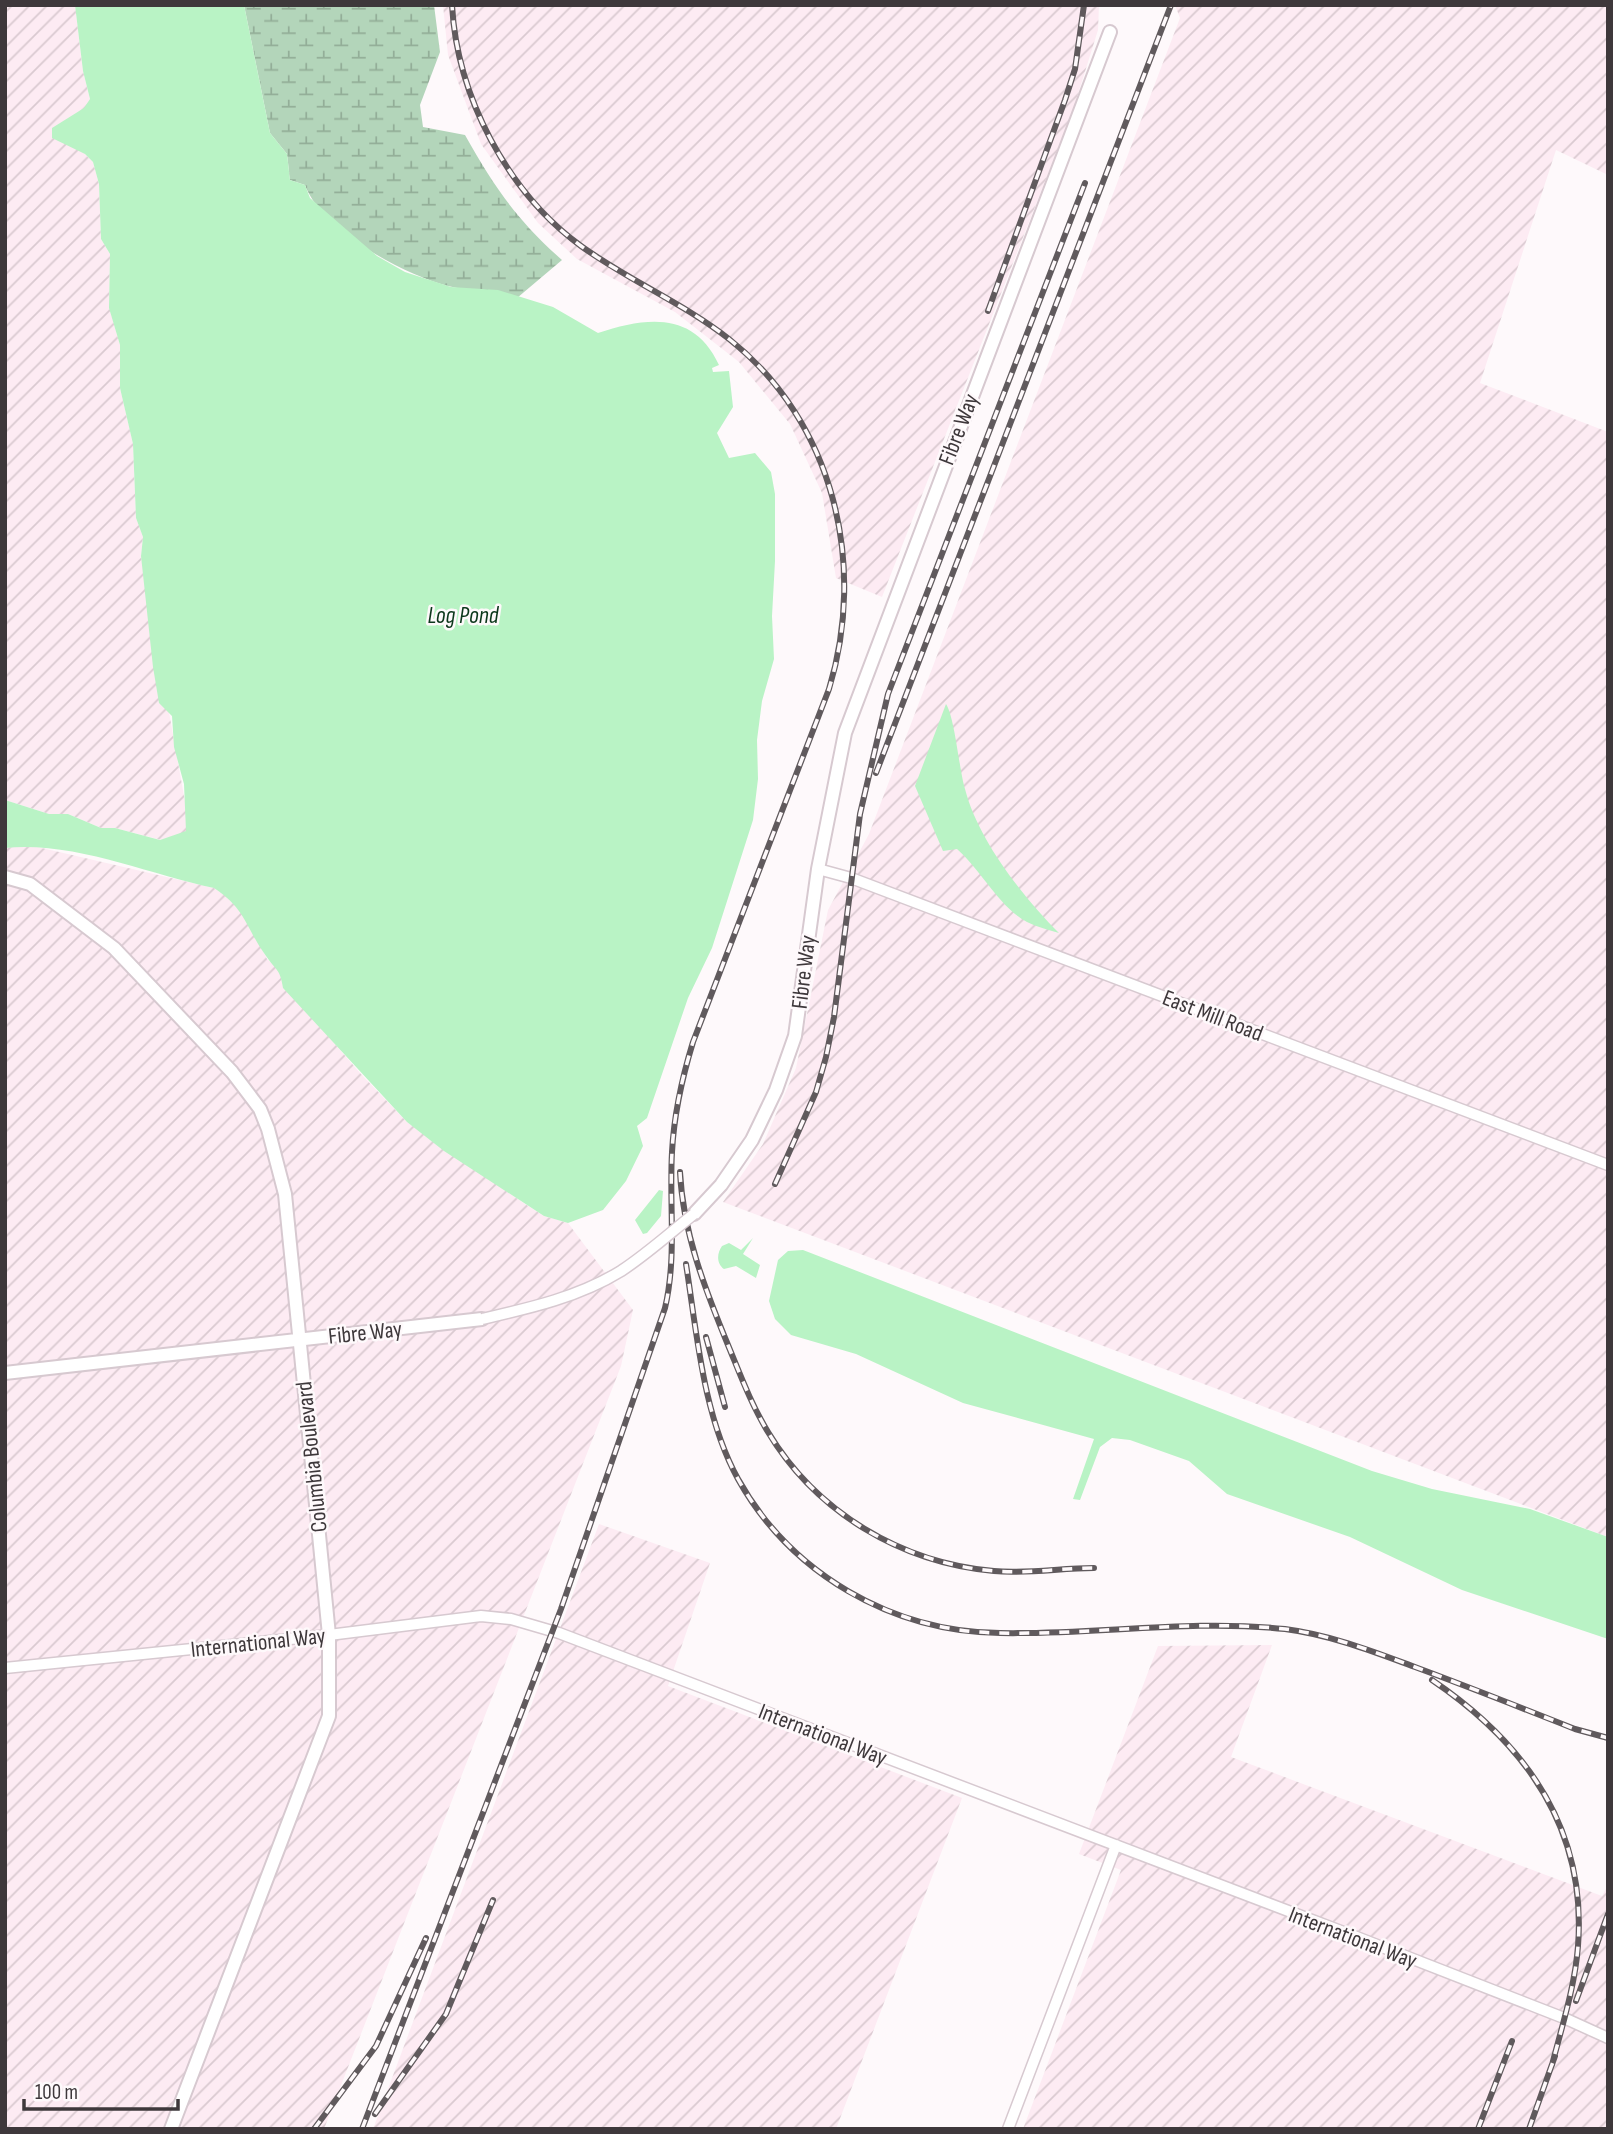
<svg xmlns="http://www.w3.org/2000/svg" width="1613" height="2134" viewBox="0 0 1613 2134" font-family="'Sofia Sans Condensed',sans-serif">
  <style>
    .industrial { fill: url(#industrial-furrows) }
    .wetland { fill: url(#wetland-marsh) }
    .water { fill: #b9f3c5 }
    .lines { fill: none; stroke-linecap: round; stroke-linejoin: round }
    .minor-casing { stroke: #d7c9d0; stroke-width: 13 }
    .tertiary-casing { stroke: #d7c9d0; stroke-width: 16 }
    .minor { stroke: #fff; stroke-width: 10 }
    .tertiary { stroke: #fff; stroke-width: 12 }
    .rail-casing { stroke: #605a5d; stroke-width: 6 }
    .rail { stroke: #fef9fb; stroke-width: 3.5; stroke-dasharray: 10; stroke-linecap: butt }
    .minor-bridge-casing { stroke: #d7c9d0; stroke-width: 13; stroke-linecap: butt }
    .minor-bridge { stroke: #fff; stroke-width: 10 }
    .labels { text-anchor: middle; stroke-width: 5; stroke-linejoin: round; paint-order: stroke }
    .street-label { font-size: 23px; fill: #3e383b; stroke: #fef9fb }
    .water-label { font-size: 24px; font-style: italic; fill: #0c371b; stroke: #fef9fb }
  </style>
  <defs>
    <pattern id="industrial-furrows" width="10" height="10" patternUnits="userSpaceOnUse" patternTransform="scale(1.75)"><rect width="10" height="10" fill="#fdebf3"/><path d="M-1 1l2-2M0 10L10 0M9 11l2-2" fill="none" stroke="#dacad1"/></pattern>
    <pattern id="wetland-marsh" width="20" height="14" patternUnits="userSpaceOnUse" patternTransform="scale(1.75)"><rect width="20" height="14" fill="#b3d5ba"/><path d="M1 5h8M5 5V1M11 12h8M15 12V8" fill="none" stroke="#93ae98"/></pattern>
  </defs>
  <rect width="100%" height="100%" fill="#fef9fb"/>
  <path class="industrial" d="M5,5H75L83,71L90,99L85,108V154L93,162L99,184L101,239L110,254L109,307L120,345V388L133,444L136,518L143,537L141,556L186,807V832L161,840L115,828H101L68,814H49L5,800Z
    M443,5H1099L1098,30L1073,110L882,597L836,578L822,493L790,424L739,362L675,312L577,259L538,223L481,144L448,55Z
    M1175,5H1608V175L1556,150L1480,383L1608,432V1537L723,1202L763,1144L796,1068L828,910L869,834L1180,18Z
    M29,845L214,888L231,899L247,919L267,959L280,970L283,988L303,1007L360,1073L407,1122L522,1202L544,1216L568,1223L633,1310L621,1366L324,2129H5V848Z
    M599,1524L710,1563L668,1686L962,1798L836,2129H373Z
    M1272,1645L1231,1757L1602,1896L1608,1885V2129H1023L1121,1870L1079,1854L1158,1646Z"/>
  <path class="wetland" d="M244,5H434L440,52L420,105L423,127L465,135C495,188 516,219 562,260L517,298C493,288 472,292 448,286C403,274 322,231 305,185L290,180L287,154L270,133Z"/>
  <path class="water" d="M75,5H244L270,133L287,154L290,180L305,185L310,198L377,256L405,272L451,287L498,290L553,307L598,333C647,317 694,311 719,365L712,368L713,372L729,371L733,407L717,433L729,458L755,453L771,472L775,494V561L772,616L774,659L762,701L757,740L758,779L753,820L712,948L688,998L647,1118L637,1126L643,1146L626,1181L603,1210L568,1223L544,1216L444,1151L407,1122L283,988C280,968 276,971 266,956C245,927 247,910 214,888C147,874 74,841 5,848V800L49,814H68L101,828H115L160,840L186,831L184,784L174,747L172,716L159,703L153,667L141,556L143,537L136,518L133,444L120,388V345L109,308L110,254L101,239L99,184L93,162L85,154L52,138V128L84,108L90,99L83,71Z
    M946,704C955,718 959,769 965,789C978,840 1023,897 1059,933C1049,930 1037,927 1027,922C1000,908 981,870 957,849L943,851L915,786Z
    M659,1190L663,1191L661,1216L647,1233L643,1234L635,1220Z
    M753,1238L743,1254L760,1265L756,1278L736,1266L724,1269C716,1263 717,1253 722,1246L729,1243L741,1250Z
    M803,1250L1372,1471L1432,1489L1530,1509L1608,1537V1639L1462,1590L1350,1537L1227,1494L1189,1461L1130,1440L1112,1438L1100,1447L1080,1500L1073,1499L1094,1439L963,1403L856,1354L791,1335L775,1319L769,1301L778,1260L788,1251Z"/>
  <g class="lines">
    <defs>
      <path id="minor" d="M818,869L851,878L1608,1165
        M5,1668L329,1635L481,1616L511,1619L559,1633L1354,1936L1564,2018L1608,2038
        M1008,2129L1116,1845"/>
      <path id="tertiary" d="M5,877L30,884L114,948L232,1072L260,1109L268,1129L285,1194L329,1635V1716L171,2129
        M694,1214L721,1185L752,1140L776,1090L795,1036L818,869L845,733L1110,32
        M5,1373L482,1319"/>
    </defs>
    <use href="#minor" class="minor-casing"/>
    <use href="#tertiary" class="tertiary-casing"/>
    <use href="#minor" class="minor"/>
    <use href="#tertiary" class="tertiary"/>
    <defs>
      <path id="rail" d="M988,311L1065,100L1075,69L1084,5
        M876,773L1171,5
        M680,1172C683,1233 705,1289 728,1345C740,1374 751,1404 768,1432C816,1512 901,1563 994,1571C1027,1574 1061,1568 1094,1568
        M775,1184L816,1092L826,1057L834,1017L860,814L888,694L1085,183
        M686,1264C697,1334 703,1415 738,1479C791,1574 892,1632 1000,1633C1094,1635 1190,1619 1285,1629C1331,1635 1372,1651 1415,1667C1469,1687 1522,1708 1575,1729L1608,1738
        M706,1337L725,1407
        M1432,1680C1525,1743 1587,1828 1578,1946C1575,1986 1562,2026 1552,2065
        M1576,2001L1608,1914
        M375,2114L446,2014L493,1900
        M314,2129L376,2046L426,1938
        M362,2129L561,1609L665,1308C677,1257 669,1204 672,1152C674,1114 682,1078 693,1042L829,689C867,564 834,422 729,339C683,303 628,280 581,246C507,192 457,96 452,5
        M1478,2129L1512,2041
        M1529,2129L1555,2056"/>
    </defs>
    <use href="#rail" class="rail-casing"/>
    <use href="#rail" class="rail"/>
    <defs>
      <path id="minor-bridge" d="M482,1319C530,1308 579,1297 621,1271C647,1254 670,1233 694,1214"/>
    </defs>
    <use href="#minor-bridge" class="minor-bridge-casing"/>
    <use href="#minor-bridge" class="minor-bridge"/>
  </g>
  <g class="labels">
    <g class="street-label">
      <text transform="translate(958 429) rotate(-69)" y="8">Fibre Way</text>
      <text transform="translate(803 972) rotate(-83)" y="8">Fibre Way</text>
      <text transform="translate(1213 1015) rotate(21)" y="8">East Mill Road</text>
      <text transform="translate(365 1332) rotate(-6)" y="8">Fibre Way</text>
      <text transform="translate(311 1457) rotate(-96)" y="8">Columbia Boulevard</text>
      <text transform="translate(258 1642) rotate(-6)" y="8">International Way</text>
      <text transform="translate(823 1734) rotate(21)" y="8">International Way</text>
      <text transform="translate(1353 1937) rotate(21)" y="8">International Way</text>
    </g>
    <g class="water-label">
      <text x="463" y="623">Log Pond</text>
    </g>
  </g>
  <rect width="1613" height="2134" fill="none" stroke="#3e383b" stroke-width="14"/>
  <path d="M24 2099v10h154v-10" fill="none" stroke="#3e383b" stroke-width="3.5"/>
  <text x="35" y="2099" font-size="21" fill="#3e383b" stroke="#fef9fb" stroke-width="5" paint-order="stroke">100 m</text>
</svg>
